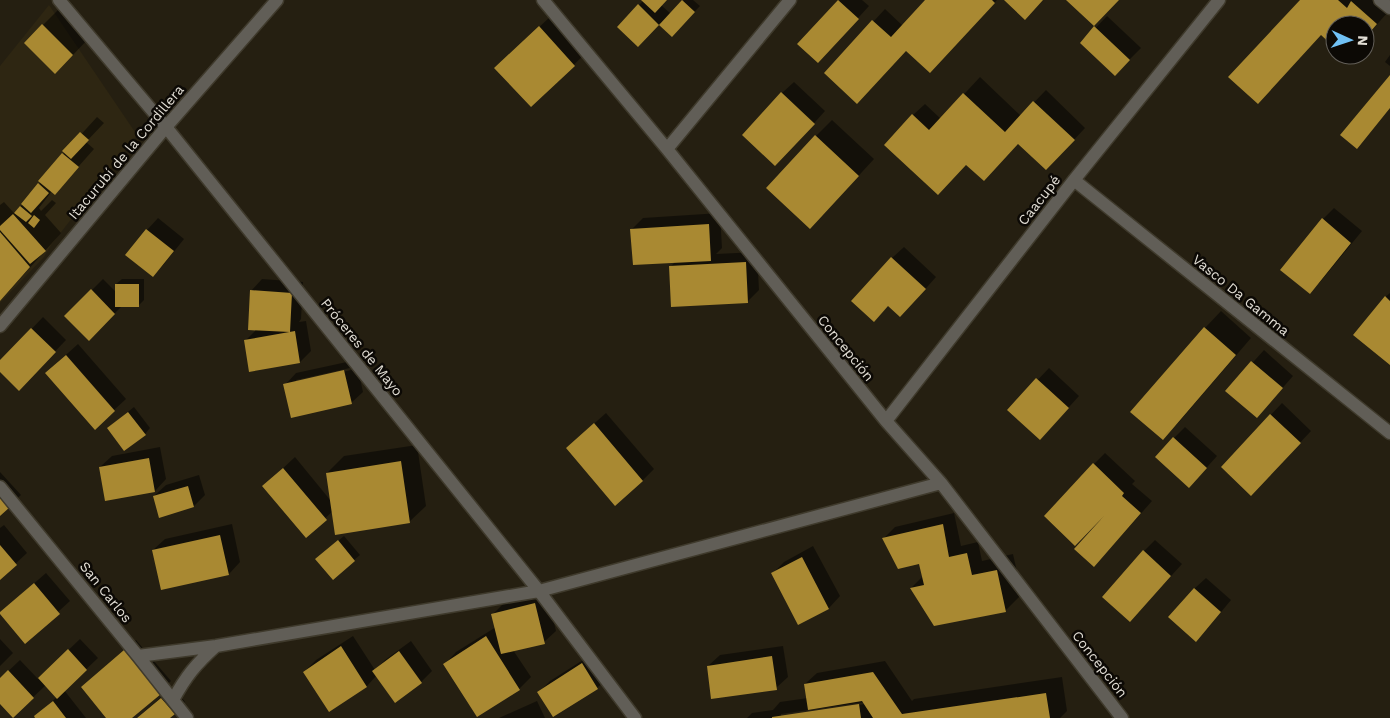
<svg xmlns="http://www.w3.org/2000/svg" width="1390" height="718" viewBox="0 0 1390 718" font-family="'Work Sans',sans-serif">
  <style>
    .built { fill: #2e2612 }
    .shadow { fill: #0007; fill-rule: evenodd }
    .building { fill: #a98932 }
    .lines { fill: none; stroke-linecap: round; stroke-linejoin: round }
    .street-casing { stroke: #3f3a2c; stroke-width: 15 }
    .street { stroke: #615e57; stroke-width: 12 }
    .labels { text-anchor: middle; stroke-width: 5; stroke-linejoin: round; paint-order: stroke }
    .street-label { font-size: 14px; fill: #e2ded5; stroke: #0c0905 }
  </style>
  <rect width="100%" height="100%" fill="#251f11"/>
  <path class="built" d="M49,5L137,135L51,245L44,257L0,303V66Z"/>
  <path class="shadow" d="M644,0H666L661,5L671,14L684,0H693L700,6L672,35L660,23L649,34L639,5Z
    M840,0H862L869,6L829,50L799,44Z
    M927,0H997L930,72L906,50L826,73L885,9L903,26Z
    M1301,0H1374L1388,12L1365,38V25H1335V46Z
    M59,9L89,38L72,56L43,25Z
    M551,16L586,53L531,106L507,57Z
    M1107,16L1141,48L1126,63L1081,43Z
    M1390,55V66L1385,62Z
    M980,77L1021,116L1046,90L1085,128L1058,157L1019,143L1000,163H966L949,182L913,115L925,104L941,119Z
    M794,82L825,111L787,153L782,93Z
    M97,117L104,123L86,142L94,149L55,193L52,191L39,208L41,211L52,200L56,203L45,215L61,233L0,301V205L4,202L14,213L23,204L65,152Z
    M832,120L874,159L827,210L816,136Z
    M1334,208L1362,231L1321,281L1310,292L1323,219Z
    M720,213L722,248L716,254L757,252L759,290L747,302L670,267L676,261L632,229L643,218Z
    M158,218L184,239L164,264L153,276L127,255L147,230Z
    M904,247L936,277L912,304L892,258Z
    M103,279L116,292V284L122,279H144V300L138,306H122L89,339L66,316Z
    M262,279L303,282L301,319L299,322L306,321L311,351L300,362L245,341L257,329L251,291Z
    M1390,293V364L1385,297Z
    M1221,311L1251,338L1179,422L1163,438L1205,328Z
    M43,317L66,340L19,389L0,370V362Z
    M78,344L126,399L114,410L58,362Z
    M1264,350L1293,376L1257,417L1227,391Z
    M356,360L363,392L351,403L285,385L296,373ZM350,368L351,370L296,383V380Z
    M1049,368L1079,396L1051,427L1009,410Z
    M1282,403L1311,431L1262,483L1222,467Z
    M134,407L150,428L145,434L108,428Z
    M606,413L654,469L642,481L579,437Z
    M1185,427L1217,456L1200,475L1174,438Z
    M417,445L426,506L409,522L333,511L306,536L264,486L295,457L331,501L327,473L344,456Z
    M160,447L166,479L155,491L100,467L112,456Z
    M1105,453L1135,481L1132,484L1152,501L1105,554L1097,522L1094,464Z
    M0,472L21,495L0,514Z
    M199,475L205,495L194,506L154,496L166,485Z
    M954,513L961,546L978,542L982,561L1013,554L1022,594L1005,611L911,588L923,576L920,563L884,538L895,527Z
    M232,524L240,562L229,574L162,589L153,550L165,539Z
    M4,525L27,553L0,578V528Z
    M344,536L360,555L354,560L322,554Z
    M1155,540L1182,564L1130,621L1144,551Z
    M813,546L840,596L829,608L799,623L773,573L784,562Z
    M46,573L70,601L25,642L0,613Z
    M1206,578L1231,600L1207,629L1194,589Z
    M547,592L556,631L544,642L513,650L531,677L519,689L478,715L445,664L456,652L496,627L493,614L504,603Z
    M353,636L375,670L385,660L411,641L432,671L421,682L377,675L367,686L330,710L304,672L316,660Z
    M0,639L13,653L0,666Z
    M80,639L98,658L64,690L86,718H37L36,716L57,697L46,685L13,716L0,703V679L20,660L38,679Z
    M136,640L171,681L130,718H108L94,676Z
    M783,646L788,677L776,688L708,666L720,655Z
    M594,653L609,677L597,688L539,692L550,681Z
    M885,661L912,701L914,699L1062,677L1067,711L1060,718H747L752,713L773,710L780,702L808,698L805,684L817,673ZM865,702V704L781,717V714Z
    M173,687L185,702L168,718H137Z
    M537,701L545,718H499Z"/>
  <path class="building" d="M641,0H667L655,13Z
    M682,0L695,12L672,37L659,25Z
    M838,0L859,19L818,63L797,44Z
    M925,0H992L995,3L930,73L906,51L857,104L824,73L872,20L891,37Z
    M1004,0H1043L1025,20Z
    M1066,0H1119L1094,26Z
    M1300,0H1338L1347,8L1351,1L1377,24L1365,38V25H1335V48L1321,35L1258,104L1228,77Z
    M638,4L659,25L638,47L617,27Z
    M42,24L73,55L55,74L24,43Z
    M539,26L575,66L531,107L494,68Z
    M1094,26L1130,60L1115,76L1080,43Z
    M1390,75V108L1357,149L1340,135Z
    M781,92L815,124L775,166L742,135Z
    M963,93L1005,132L1033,101L1075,140L1046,170L1018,144L984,181L966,165L938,195L884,145L912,114L929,130Z
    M80,132L89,140L71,159L62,151Z
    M815,135L859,176L810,229L766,188Z
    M62,153L79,167L55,195L38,181Z
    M38,183L49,193L31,213L21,204Z
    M20,206L32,216L26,222L14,213Z
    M13,214L46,251L30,264L0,230V226Z
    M34,215L40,220L34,228L28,223Z
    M1322,218L1351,243L1310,294L1280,270Z
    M709,224L711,261L633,265L630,229Z
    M146,229L174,251L153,277L125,255Z
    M0,232L30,267L0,301Z
    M891,257L926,289L900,317L888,306L874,322L851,301Z
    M746,262L748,303L671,307L669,266Z
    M115,284H139V307H115Z
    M91,289L115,314L89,341L64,316Z
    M250,290L292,293L290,332L248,330Z
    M1385,296L1390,301V365L1353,335Z
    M1204,327L1236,355L1163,440L1130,412Z
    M31,328L56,352L19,391L0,372V360Z
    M295,331L300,363L249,372L244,340Z
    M66,355L115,411L95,430L45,373Z
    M1251,361L1283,388L1257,418L1225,391Z
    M344,370L352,404L291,418L283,384Z
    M1036,378L1069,408L1040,440L1007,410Z
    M128,412L146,435L124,451L107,428Z
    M1270,414L1301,443L1251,496L1221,467Z
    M594,423L643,481L615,506L566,448Z
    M1173,437L1207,468L1189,488L1155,457Z
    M149,458L155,492L105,501L99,467Z
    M401,461L410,523L335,535L326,473Z
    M1093,463L1124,493L1122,496L1141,513L1094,567L1074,549L1104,516L1075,546L1044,516Z
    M283,468L327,520L306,538L262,486Z
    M188,486L194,507L159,518L153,496Z
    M0,496L10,507L0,516Z
    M943,524L949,557L967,553L972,575L997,570L1006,612L934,626L910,588L924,585L919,564L898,569L882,538Z
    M220,535L229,575L161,590L152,550Z
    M338,540L355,561L333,580L315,559Z
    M0,545L17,565L0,580Z
    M1143,550L1171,576L1130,622L1102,597Z
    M802,557L829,609L798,625L771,573Z
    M34,583L60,614L25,644L0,614V612Z
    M1194,588L1221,612L1196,642L1168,617Z
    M535,603L545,644L501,654L491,614Z
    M486,636L520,690L477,717L443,664Z
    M341,646L367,687L329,712L303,672Z
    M68,649L87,670L57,699L38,678Z
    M124,650L161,694L132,718H106L81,687Z
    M399,651L422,683L395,703L372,671Z
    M772,656L777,690L711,699L707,666Z
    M582,663L598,689L553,717L537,692Z
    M8,670L34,698L13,718L0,704V678Z
    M873,672L902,714L1046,693L1050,718H873L862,701L808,710L804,684Z
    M161,698L175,714L170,718H137Z
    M53,701L66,718H35L34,716Z
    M859,704L861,718H772V717Z"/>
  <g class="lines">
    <defs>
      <path id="street" d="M59,0L166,127L539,591L635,718
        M543,0L667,149L886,421L941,483L1122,718
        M1380,0L1390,8
        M667,149L790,0
        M1074,180L1390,433
        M0,326L166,127L277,0
        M886,421L1074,180L1219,0
        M0,487L138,656L187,718
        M138,656L216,646L539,591L941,483
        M173,700C186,676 196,664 216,646"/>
    </defs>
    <use href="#street" class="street-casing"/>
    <use href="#street" class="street"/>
  </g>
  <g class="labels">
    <g class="street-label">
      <text transform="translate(126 152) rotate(-50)" y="5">Itacurubí de la Cordillera</text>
      <text transform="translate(1039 200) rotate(-52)" y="5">Caacupé</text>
      <text transform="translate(1241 295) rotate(39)" y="5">Vasco Da Gamma</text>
      <text transform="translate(362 347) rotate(51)" y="5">Próceres de Mayo</text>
      <text transform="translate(846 348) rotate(51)" y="5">Concepción</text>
      <text transform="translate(106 592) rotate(51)" y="5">San Carlos</text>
      <text transform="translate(1100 664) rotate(52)" y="5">Concepción</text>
    </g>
  </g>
  <g transform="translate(1350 40) rotate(93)"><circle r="24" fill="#0c0905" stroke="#625e58"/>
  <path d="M0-4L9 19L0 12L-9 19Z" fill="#71c1f5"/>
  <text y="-8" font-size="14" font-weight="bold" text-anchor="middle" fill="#e2ded5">N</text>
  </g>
</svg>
